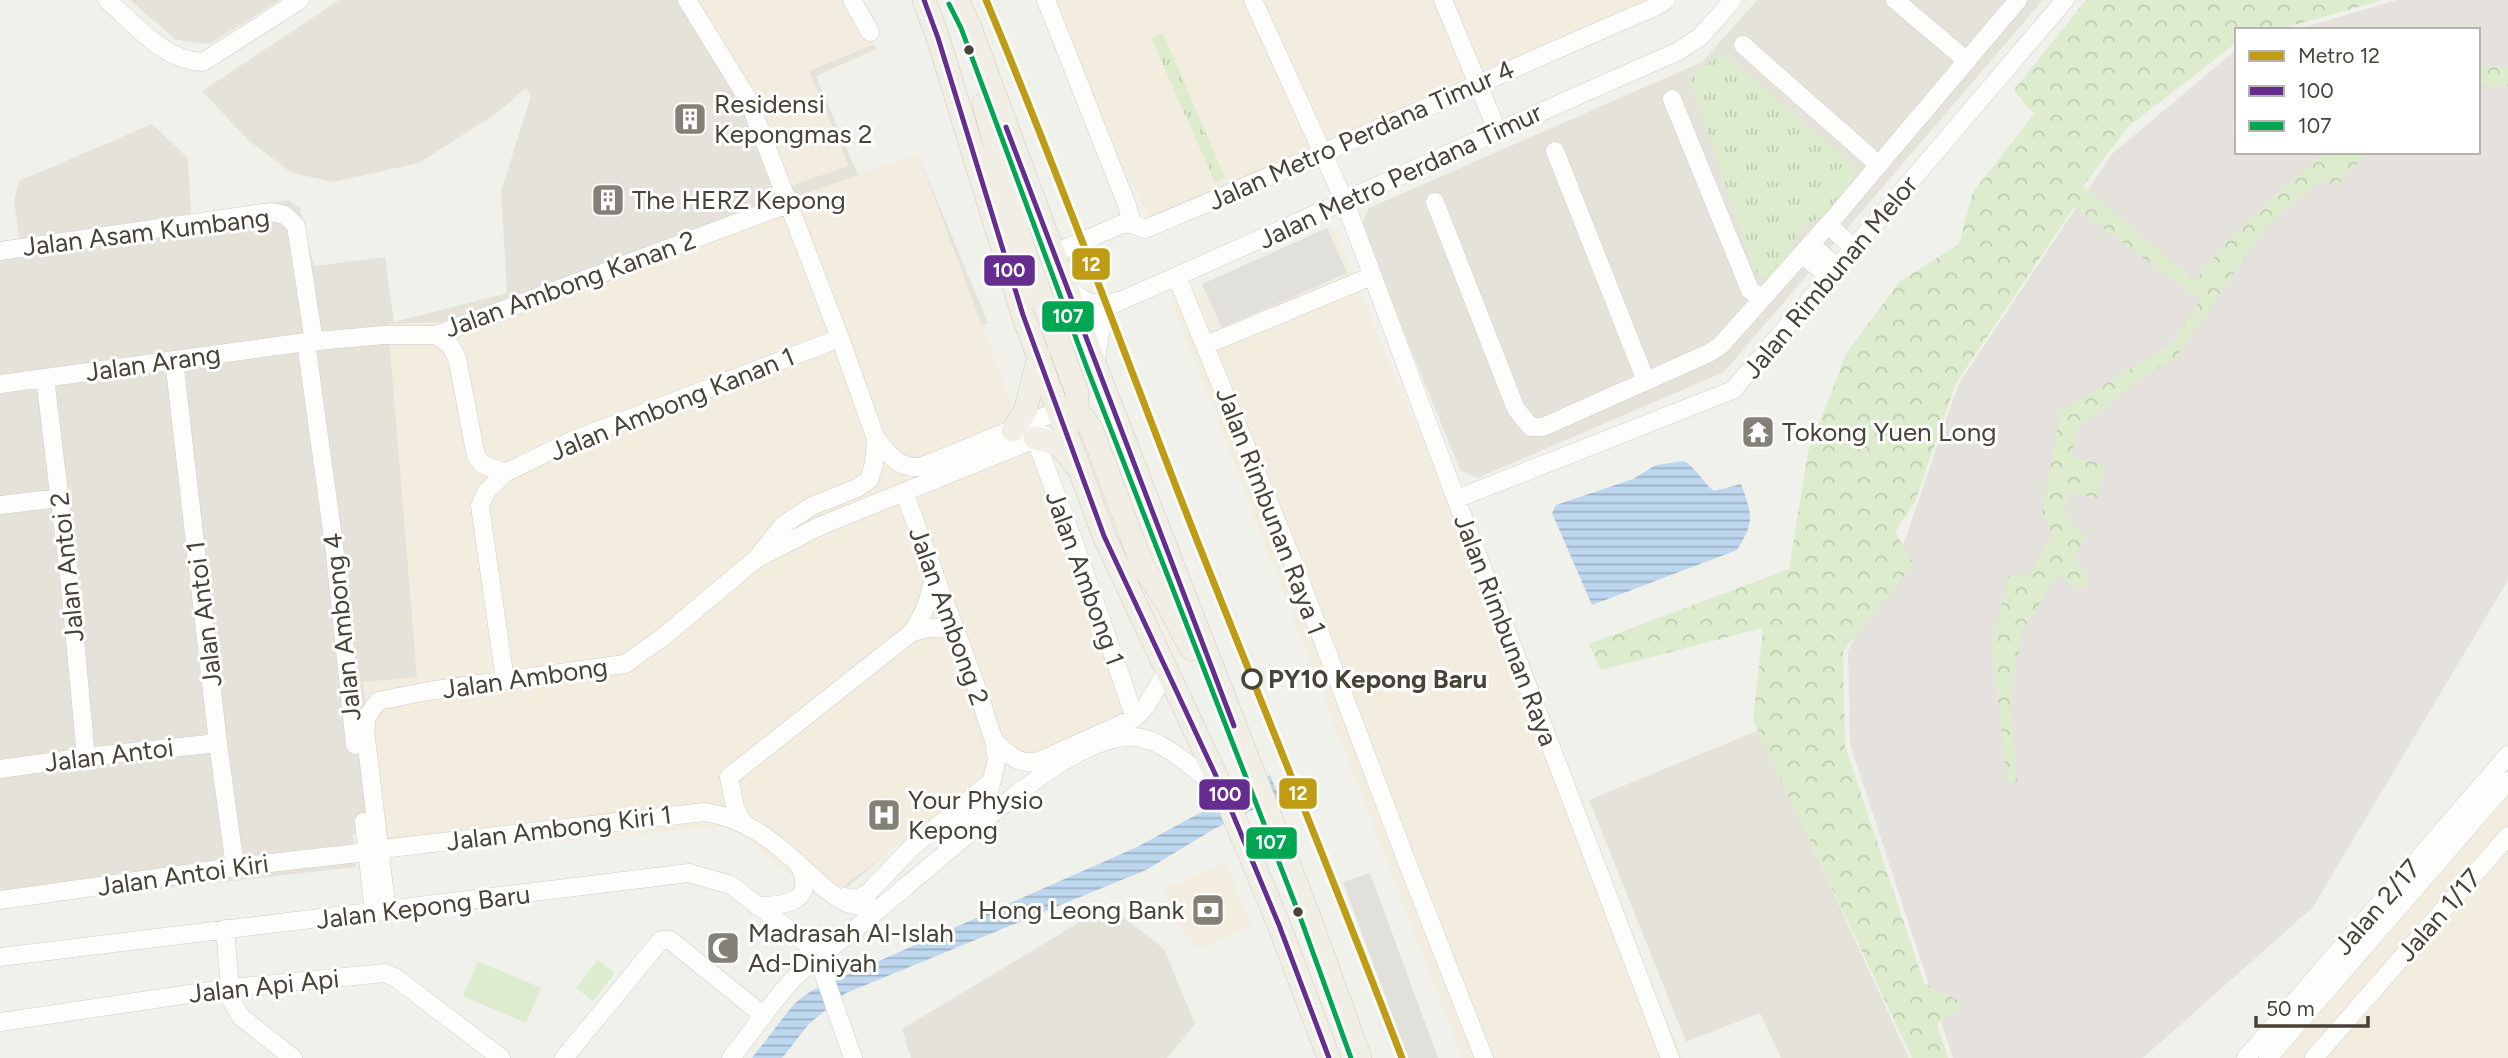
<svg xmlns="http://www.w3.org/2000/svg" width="2508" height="1058" viewBox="0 0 2508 1058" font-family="Figtree,sans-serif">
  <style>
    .residential { fill: #e5e3d9 }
    .commercial { fill: #f3eddf }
    .industrial { fill: #e5e2dd }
    .grass { fill: url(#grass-tufts) }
    .forest { fill: url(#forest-crowns) }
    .garden { fill: #dceccd }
    .parking { fill: #e1e0db }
    .water { fill: url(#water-rules) }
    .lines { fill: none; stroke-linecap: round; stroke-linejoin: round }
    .minor-casing { stroke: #cfcec9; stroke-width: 19 }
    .major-casing { stroke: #d3ceb9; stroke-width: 24 }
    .minor { stroke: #fdfdfc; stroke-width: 18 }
    .major { stroke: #f1efe5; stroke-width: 23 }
    .bus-1-casing { stroke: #fff; stroke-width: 10 }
    .bus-2-casing { stroke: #fff; stroke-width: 10 }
    .bus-1 { stroke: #662d91; stroke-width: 5 }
    .bus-2 { stroke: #00a651; stroke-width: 5 }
    .metro-1-casing { stroke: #fff; stroke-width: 12 }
    .metro-1 { stroke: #bf9c13; stroke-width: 7 }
    .bus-dot { fill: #484337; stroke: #fff; stroke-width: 2.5 }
    .stop-dot { fill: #fff; stroke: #484337; stroke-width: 3.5 }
    .labels { text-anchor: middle; stroke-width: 6; stroke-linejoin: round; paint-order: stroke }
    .poi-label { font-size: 26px; fill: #484337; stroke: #fff; text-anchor: start }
    .street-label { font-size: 26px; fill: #484337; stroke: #fff }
    .stop-label { font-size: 26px; font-weight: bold; fill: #484337; stroke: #fff; text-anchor: start }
    .line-badge { stroke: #fff; stroke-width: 2.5 }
    .badge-label { font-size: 19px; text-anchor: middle; font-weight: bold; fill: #fff }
  </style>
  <defs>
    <pattern id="grass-tufts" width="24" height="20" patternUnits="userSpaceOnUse" patternTransform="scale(1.75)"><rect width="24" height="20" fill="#dceccd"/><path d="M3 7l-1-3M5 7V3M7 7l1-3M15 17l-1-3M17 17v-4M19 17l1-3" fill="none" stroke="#beccb1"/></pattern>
    <pattern id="forest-crowns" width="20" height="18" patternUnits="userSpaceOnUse" patternTransform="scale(1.75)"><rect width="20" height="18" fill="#dceccd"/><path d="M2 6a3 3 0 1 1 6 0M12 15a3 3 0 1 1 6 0" fill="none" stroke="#beccb1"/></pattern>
    <pattern id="water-rules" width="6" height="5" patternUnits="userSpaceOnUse" patternTransform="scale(1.75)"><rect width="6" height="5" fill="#bdd7ee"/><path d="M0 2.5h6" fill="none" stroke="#9cb0c2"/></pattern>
  </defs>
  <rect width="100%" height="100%" fill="#f1f1ec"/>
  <path class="residential" d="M130,0H280L210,44L176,40Z
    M339,0H846L876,49L816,76L858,175L918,154L988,323L908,352L985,769L848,887L710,776L676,799L353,834L356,867L0,907V242L19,238L14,200L19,181L152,124L188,158L191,214L288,200L300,208L314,266L385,257L394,322L507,293L501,191L531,96L526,88L497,113L419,163L334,182L292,173L248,140L202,91Z
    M1757,0H2043L1724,372L1478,478L1460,470L1361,226L1369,208L1702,62Z
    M1759,730L1909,1058H1781L1760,1013L1686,1042L1589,800Z
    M1108,905L1164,949L1195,1024L1167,1058H911L902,1029Z"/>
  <path class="commercial" d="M693,0H846L872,45L809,71L849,166L787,187Z
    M1037,0H1651L1151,221Z
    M918,154L1128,716L1006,766L824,900L728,826L385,857L363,682L417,677L388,324L442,322Z
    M1332,226L1683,1058H1462L1173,304Z
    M2508,796V1058H2281Z
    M1225,863L1252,926L1198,949L1174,921L1165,889Z"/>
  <path class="industrial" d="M2397,0H2508V580L2313,907L2143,1058H1953L1850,744L1848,651L1905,540L1958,385L2112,154L2237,49V152H2478V30H2295Z"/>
  <path class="grass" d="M1163,33L1225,178L1215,182L1151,38Z
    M1722,52L1854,166L1855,181L1820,218L1805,225L1796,236L1789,256L1769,277L1757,275L1689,79Z"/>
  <path class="forest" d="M2086,0H2383L2277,30H2237V42L2129,126L2083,186L2195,281L2228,239L2325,152H2368L2336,187L2324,179L2271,221L2176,357L2138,381L2078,428L2072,457L2106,465L2097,498L2068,493L2064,513L2084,537L2075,557L2088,583L2083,590L2057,576L2022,631L2010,706L2018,787L2007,780L1992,643L2009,575H2030L2052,534L2042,514L2060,412L2171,344L2201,300L2074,207L1956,383L1915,502L1895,532L1914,564L1843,651L1845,746L1924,983L1965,1004L1937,1024L1948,1058H1912L1753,720L1763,628L1601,670L1589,644L1789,569L1808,452L1846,354L1899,282L1959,244L1973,192L2034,114L2014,90Z
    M2478,64L2508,68V86L2478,87Z"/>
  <path class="garden" d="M597,960L615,973L593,1001L576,988Z
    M478,961L541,988L526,1023L463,996Z"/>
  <path class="parking" d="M1327,228L1347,273L1222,328L1202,284Z
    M1370,873L1438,1058H1408L1343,882Z"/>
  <path class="water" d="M1684,461C1697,468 1702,482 1714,491L1741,484C1752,514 1755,522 1737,550L1592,605L1552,513L1556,505L1633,479L1656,465Z
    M1270,775L1279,797L1214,829L1146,870L846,993L809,1024L782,1058H752L794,1004L811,991L1137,847Z"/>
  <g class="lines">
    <defs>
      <path id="minor" d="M107,0C135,24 164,61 203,62L300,0
        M852,0L870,32
        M1046,0L1127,205L1132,224
        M1253,0L1345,202L1456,499L1670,1058
        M1443,0L1497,130
        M1895,0L1967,61
        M1743,45L1879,165
        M1672,99L1750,290L1762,299
        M1555,151L1646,381
        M1435,202L1516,409L1531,427H1543L1709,353L1721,345L1833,219L2018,0
        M1828,225L1854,248
        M1810,244L1838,268
        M0,251L271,212L285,215L296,226L314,342
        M1053,254L1122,224H1132L1145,229C1317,158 1486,79 1657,6L1666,0
        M1802,254L1830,278
        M1177,277L1293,562L1410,870L1484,1058
        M1067,284C1081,304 1096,307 1119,301
        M436,335L450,345L457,358L476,456L482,464L505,473
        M306,342L334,545L355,745
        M1206,345L1372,276
        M174,360L218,743L235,867
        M1095,364L1103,316L1111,305C1301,223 1487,134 1677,52L1700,37L1733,0
        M45,378L69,575L86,757
        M0,384L306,342L384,335H436L788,204
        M1035,438L1076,548L1135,718
        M876,439C890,455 897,468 920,467L1058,411
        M904,492L976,686L994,741L997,759L987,800L955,832
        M1456,499L1733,390L2065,0
        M0,505L59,498
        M762,556L820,526L1045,435
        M911,633C927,627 939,626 955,631
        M505,680L480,506L486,492L505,473L571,441L840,338
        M994,741C1010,755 1015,764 1037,762L1135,718L1146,706L1166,673
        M0,769L86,757L218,743
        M742,821L735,807L729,777L911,633C925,614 930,597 934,575
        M364,822L374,913
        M380,858L383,851L390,848L704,812C746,818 774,841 805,870C817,881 831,896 847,903C857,907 868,907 879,909
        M844,897L857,899L869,892L913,846L992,781
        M0,900L235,867L367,852
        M757,906C787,906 818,901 798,864
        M387,912L365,730L367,717L378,701L428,691L625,664L663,637L756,559L783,525L812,506L857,488L869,480L874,464L876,439L840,338L749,101L687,0
        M225,929L231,1000L241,1017L293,1058
        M0,957L689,873L731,885L805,942L818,958L853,1058
        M0,1022L230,988L385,973L396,978L501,1058
        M564,1058L661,940H670L764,1016
        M731,1058C751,1033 775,997 797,975C817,957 839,943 859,926C889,900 919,876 948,851C990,816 1079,733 1135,737C1165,739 1199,774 1223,792
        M2246,1058L2508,755
        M2268,1058L2508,781
        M2314,1058L2508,836"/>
      <path id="major" d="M924,0L938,38L1023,315L1104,536L1224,793L1279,925L1329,1058
        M957,0L969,25L1095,365L1307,911L1360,1058
        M984,104L1023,248L1077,392L1076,413L1065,428
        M1065,411L1084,418L1092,431L1143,567L1167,603L1191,649
        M1013,430L1025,412L1039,356
        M1035,438C1057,442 1062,445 1074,464"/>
    </defs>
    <use href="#minor" class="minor-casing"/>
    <use href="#major" class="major-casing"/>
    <use href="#minor" class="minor"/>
    <use href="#major" class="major"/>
    <defs>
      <path id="bus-1" d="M924,0L938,38L1023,315L1104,536L1224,793L1279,925L1329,1058
        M1006,127L1234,726"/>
      <path id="bus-2" d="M949,4L961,28L1087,368L1299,914L1351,1058"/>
    </defs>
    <use href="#bus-1" class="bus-1-casing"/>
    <use href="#bus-2" class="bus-2-casing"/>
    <use href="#bus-1" class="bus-1"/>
    <use href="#bus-2" class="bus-2"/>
    <defs>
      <path id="metro-1" d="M986,0C1061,179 1127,362 1198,543C1266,714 1336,886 1402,1058"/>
    </defs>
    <use href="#metro-1" class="metro-1-casing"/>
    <use href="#metro-1" class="metro-1"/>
  </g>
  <defs>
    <symbol id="building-square" viewBox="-11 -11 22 22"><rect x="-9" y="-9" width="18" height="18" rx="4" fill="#838076" stroke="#fff"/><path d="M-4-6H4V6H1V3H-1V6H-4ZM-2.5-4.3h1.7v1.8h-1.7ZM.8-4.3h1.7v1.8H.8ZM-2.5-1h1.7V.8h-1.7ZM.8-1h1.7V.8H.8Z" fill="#fff"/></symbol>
    <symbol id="temple-square" viewBox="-11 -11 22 22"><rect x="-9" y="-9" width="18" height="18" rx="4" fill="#838076" stroke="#fff"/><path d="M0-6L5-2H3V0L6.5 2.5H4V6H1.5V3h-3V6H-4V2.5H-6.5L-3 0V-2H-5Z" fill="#fff"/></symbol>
    <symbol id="hospital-square" viewBox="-11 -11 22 22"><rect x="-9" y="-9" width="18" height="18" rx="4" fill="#838076" stroke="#fff"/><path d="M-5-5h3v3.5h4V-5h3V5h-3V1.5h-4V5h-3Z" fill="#fff"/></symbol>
    <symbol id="bank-square" viewBox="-11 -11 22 22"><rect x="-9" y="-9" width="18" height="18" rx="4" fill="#838076" stroke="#fff"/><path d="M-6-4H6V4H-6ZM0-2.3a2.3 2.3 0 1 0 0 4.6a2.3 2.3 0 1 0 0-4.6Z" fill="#fff"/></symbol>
    <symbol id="mosque-square" viewBox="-11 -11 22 22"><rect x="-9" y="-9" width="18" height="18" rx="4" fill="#838076" stroke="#fff"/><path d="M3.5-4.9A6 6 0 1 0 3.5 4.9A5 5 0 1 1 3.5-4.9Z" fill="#fff"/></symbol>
  </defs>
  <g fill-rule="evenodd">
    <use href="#building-square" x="671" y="100" width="38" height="38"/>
    <use href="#building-square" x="589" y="181" width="38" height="38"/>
    <use href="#temple-square" x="1739" y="413" width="38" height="38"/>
    <use href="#hospital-square" x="865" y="796" width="38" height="38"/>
    <use href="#bank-square" x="1189" y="891" width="38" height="38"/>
    <use href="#mosque-square" x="704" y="929" width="38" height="38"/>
  </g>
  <g class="bus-dot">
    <circle cx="969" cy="50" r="6"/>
    <circle cx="1298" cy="912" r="6"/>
  </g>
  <circle class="stop-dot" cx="1252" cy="679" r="9"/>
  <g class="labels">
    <g class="poi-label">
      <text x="714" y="113">Residensi<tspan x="714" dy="30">Kepongmas 2</tspan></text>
      <text x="632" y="209">The HERZ Kepong</text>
      <text x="1782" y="441">Tokong Yuen Long</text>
      <text x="908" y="809">Your Physio<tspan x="908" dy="30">Kepong</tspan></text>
      <text x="1184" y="919" text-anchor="end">Hong Leong Bank</text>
      <text x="748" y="942">Madrasah Al-Islah<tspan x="748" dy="30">Ad-Diniyah</tspan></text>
    </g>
    <g class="street-label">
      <text transform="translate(1361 135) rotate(-24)" y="9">Jalan Metro Perdana Timur 4</text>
      <text transform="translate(1400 176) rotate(-25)" y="9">Jalan Metro Perdana Timur</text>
      <text transform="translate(146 232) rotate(-7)" y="9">Jalan Asam Kumbang</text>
      <text transform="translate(1830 277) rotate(-50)" y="9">Jalan Rimbunan Melor</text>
      <text transform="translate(570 284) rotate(-20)" y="9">Jalan Ambong Kanan 2</text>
      <text transform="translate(153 363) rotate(-8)" y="9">Jalan Arang</text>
      <text transform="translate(672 404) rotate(-22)" y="9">Jalan Ambong Kanan 1</text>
      <text transform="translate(1271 511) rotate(69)" y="9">Jalan Rimbunan Raya 1</text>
      <text transform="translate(67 567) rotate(-96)" y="9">Jalan Antoi 2</text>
      <text transform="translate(1085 578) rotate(70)" y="9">Jalan Ambong 1</text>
      <text transform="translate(204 614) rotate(-97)" y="9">Jalan Antoi 1</text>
      <text transform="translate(949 616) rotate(70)" y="9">Jalan Ambong 2</text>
      <text transform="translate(342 627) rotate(-96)" y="9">Jalan Ambong 4</text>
      <text transform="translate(1506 630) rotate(69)" y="9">Jalan Rimbunan Raya</text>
      <text transform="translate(525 678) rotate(-8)" y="9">Jalan Ambong</text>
      <text transform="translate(109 755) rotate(-7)" y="9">Jalan Antoi</text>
      <text transform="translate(559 828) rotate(-7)" y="9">Jalan Ambong Kiri 1</text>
      <text transform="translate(183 875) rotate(-8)" y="9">Jalan Antoi Kiri</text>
      <text transform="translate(423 907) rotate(-7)" y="9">Jalan Kepong Baru</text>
      <text transform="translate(2377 907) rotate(-49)" y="9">Jalan 2/17</text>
      <text transform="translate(2439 915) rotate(-49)" y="9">Jalan 1/17</text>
      <text transform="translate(264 986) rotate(-6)" y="9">Jalan Api Api</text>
    </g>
    <g class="stop-label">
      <text x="1268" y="688">PY10 Kepong Baru</text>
    </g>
  </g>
  <g class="line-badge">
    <rect x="1071" y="247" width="40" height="34" rx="7" fill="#bf9c13"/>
    <rect x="983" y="254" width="53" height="33" rx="7" fill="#662d91"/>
    <rect x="1041" y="300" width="54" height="33" rx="7" fill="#00a651"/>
    <rect x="1278" y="777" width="40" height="33" rx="7" fill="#bf9c13"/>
    <rect x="1198" y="778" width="53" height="33" rx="7" fill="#662d91"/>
    <rect x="1245" y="826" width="53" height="34" rx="7" fill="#00a651"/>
  </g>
  <g class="badge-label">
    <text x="1091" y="271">12</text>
    <text x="1009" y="277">100</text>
    <text x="1068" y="323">107</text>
    <text x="1298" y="800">12</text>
    <text x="1225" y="801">100</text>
    <text x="1271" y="849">107</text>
  </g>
  <rect x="2235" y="28" width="245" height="126" fill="#ffffff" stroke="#b6b4af" stroke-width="2"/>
  <rect x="2249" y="51" width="35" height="10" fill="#bf9c13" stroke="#b6b4af" stroke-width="2"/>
  <text x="2298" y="63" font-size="21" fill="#484337">Metro 12</text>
  <rect x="2249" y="86" width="35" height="10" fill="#662d91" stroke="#b6b4af" stroke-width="2"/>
  <text x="2298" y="98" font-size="21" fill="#484337">100</text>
  <rect x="2249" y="121" width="35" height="10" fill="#00a651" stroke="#b6b4af" stroke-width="2"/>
  <text x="2298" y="133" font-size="21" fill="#484337">107</text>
  <path d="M2256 1016v10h112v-10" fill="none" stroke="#484337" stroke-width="3.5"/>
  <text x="2266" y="1016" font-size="21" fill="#484337" stroke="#ffffff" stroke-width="5" paint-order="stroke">50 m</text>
</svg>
